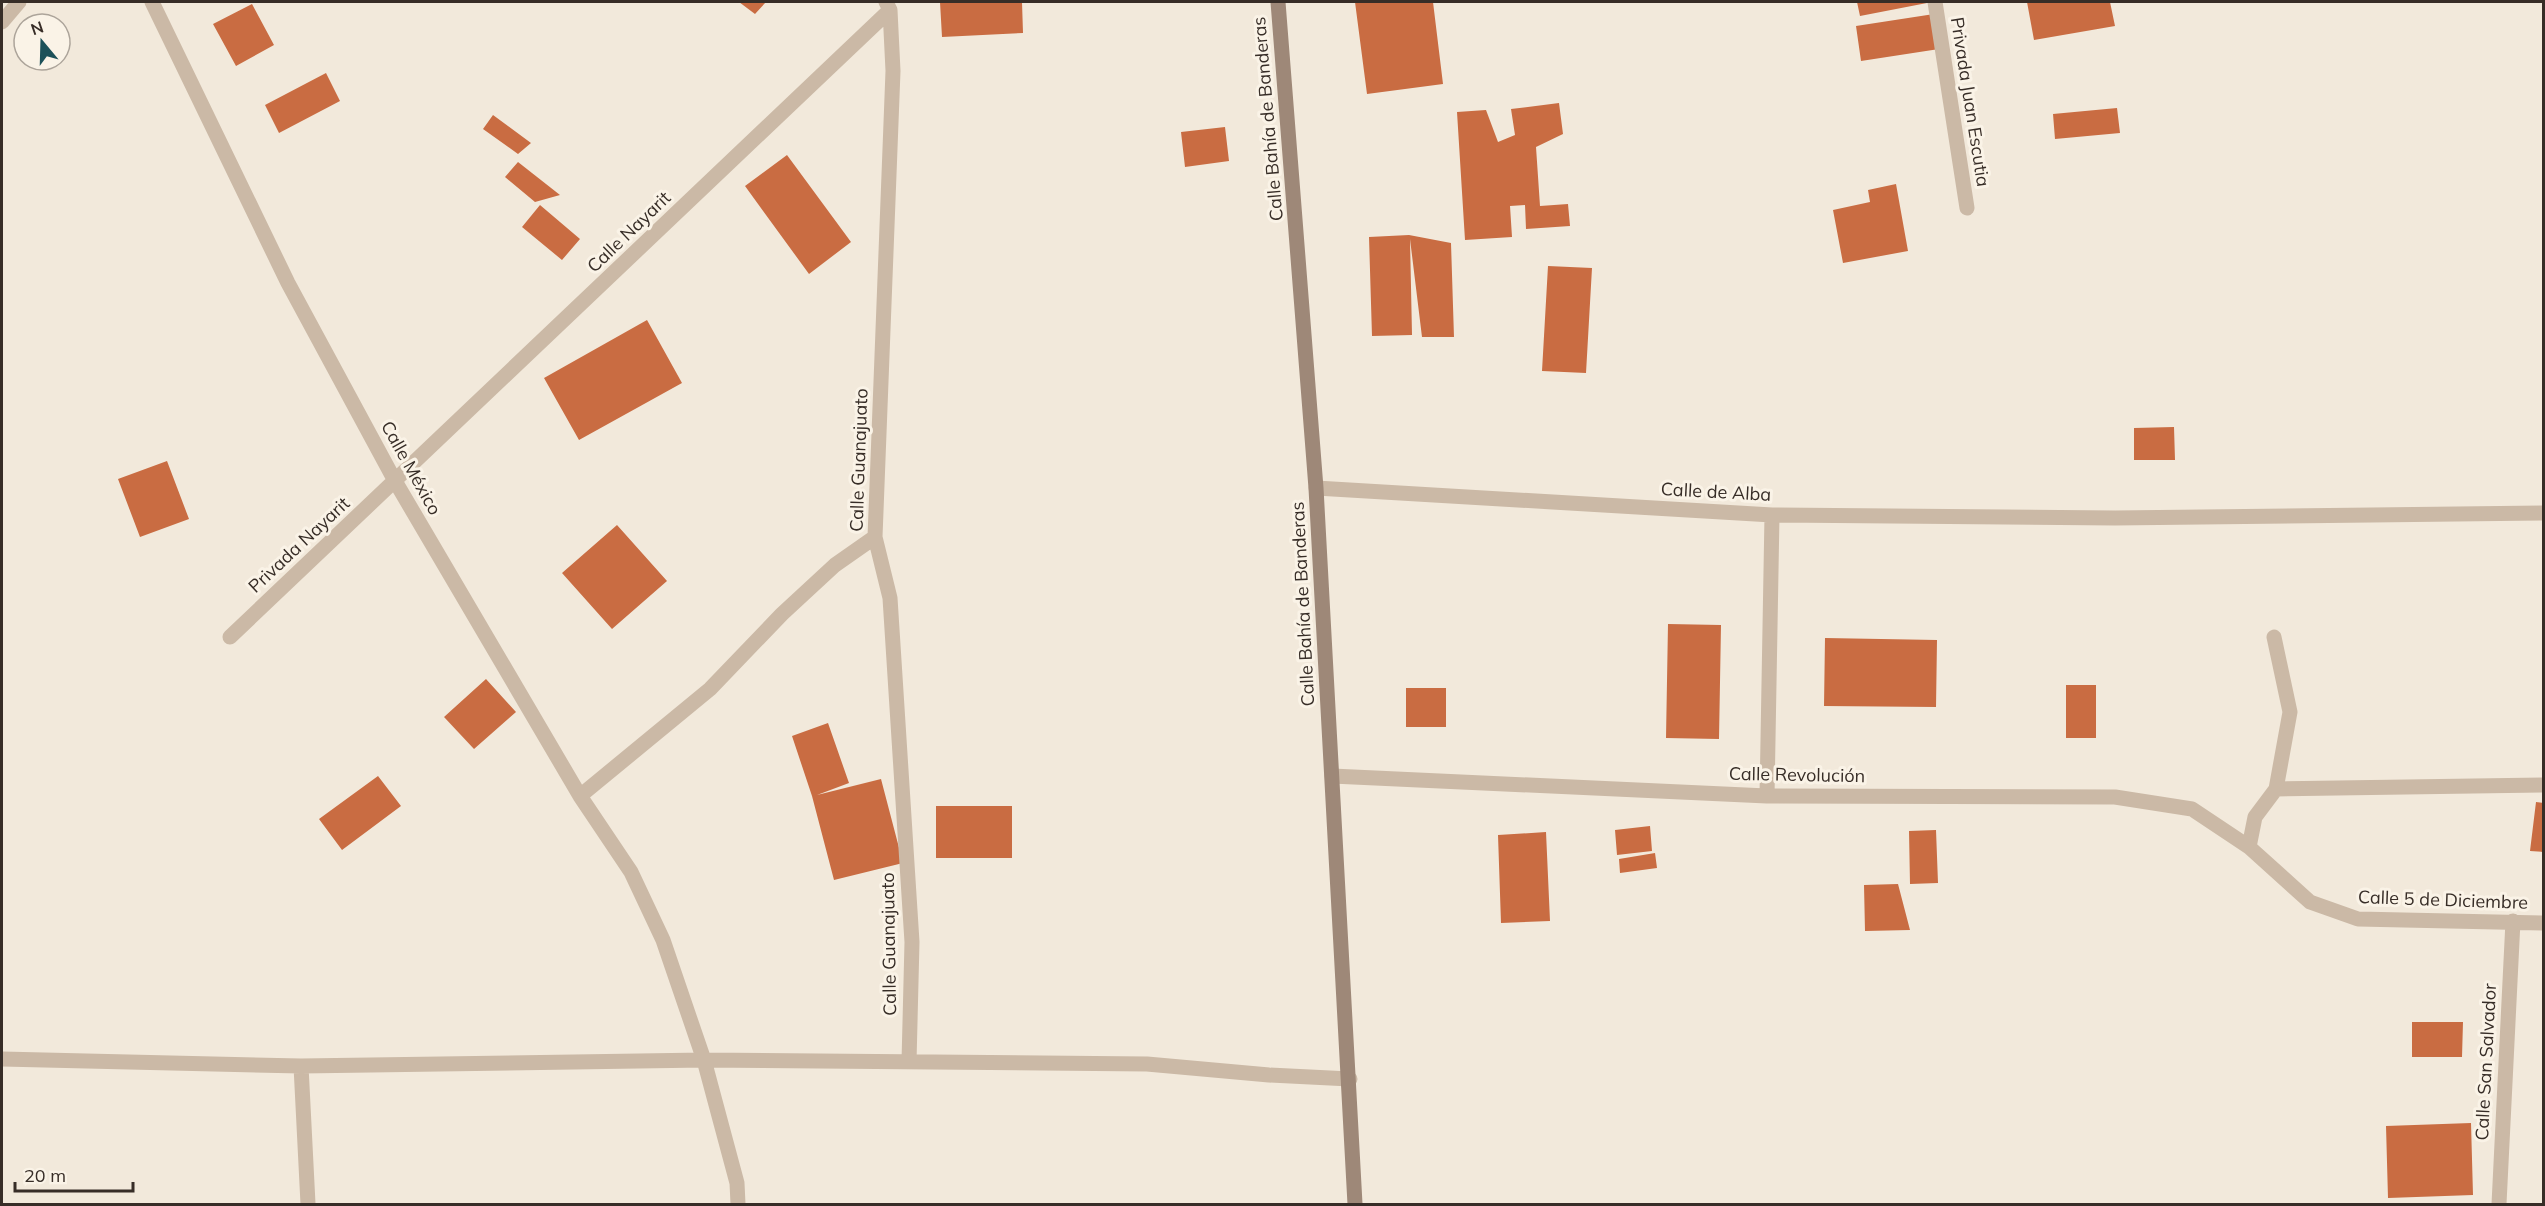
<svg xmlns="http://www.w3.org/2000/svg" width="2545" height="1206" viewBox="0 0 2545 1206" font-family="Mulish,sans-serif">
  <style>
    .building { fill: #c96c42 }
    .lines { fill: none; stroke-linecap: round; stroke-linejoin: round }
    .lane { stroke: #cbb9a6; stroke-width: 15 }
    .street { stroke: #cbb9a6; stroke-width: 15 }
    .secondary { stroke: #9e8878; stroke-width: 15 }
    .labels { text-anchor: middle; stroke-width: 6; stroke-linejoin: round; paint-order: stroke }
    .street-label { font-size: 18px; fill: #372d27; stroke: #faf3e7 }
  </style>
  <rect width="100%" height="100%" fill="#f2e9db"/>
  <path class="building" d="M739,2H766L755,14Z
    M940,2H1022L1023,33L942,37Z
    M1355,2H1433L1443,84L1367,94Z
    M1857,2H1926L1927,3L1860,16Z
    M2027,2H2110L2115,26L2034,40Z
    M252,4L274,45L236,66L213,24Z
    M1934,14L1939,49L1861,61L1856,26Z
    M326,73L340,101L279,133L265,105Z
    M1559,103L1563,134L1536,147L1540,206L1568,204L1570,226L1526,229L1525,205L1510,206L1512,237L1465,240L1457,112L1486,110L1498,142L1515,135L1511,109Z
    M2117,108L2120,133L2055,139L2053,114Z
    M493,115L531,143L518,154L483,129Z
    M1225,127L1229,161L1185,167L1181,132Z
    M787,155L851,242L809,274L745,186Z
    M518,162L560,195L535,202L505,177Z
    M1896,184L1908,251L1843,263L1833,210L1870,202L1868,190Z
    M540,205L580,239L562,260L522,227Z
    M1409,235L1451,243L1454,337H1422L1410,239L1412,335L1372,336L1369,237Z
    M1548,266L1592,268L1586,373L1542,371Z
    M647,320L682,383L579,440L544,378Z
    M2174,427L2175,460H2134V428Z
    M167,461L189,519L140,537L118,479Z
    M617,525L667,581L612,629L562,573Z
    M1668,624L1721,625L1719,739L1666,738Z
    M1825,638L1937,640L1936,707L1824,706Z
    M486,679L516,712L474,749L444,717Z
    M2066,685H2096V738H2066Z
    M1406,688H1446V727H1406Z
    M828,723L849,783L817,795L881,779L903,863L834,880L812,796L792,736Z
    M378,776L401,806L342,850L319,819Z
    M2536,802L2544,803V852L2530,851Z
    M936,806H1012V858H936Z
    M1650,826L1652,851L1617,855L1615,830Z
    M1936,830L1938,883L1910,884L1909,831Z
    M1546,832L1550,921L1501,923L1498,835Z
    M1655,853L1657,868L1620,873L1619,859Z
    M1898,884L1910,930L1865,931L1864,885Z
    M2412,1022H2463L2462,1057H2412Z
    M2471,1123L2473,1195L2388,1198L2386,1126Z"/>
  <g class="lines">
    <path class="lane" d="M2,22L19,2"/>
    <path class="street" d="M152,2L288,283L395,481L580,796L631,872L663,940L704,1060L737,1183L738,1204
      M886,2L890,10L893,71L875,537L890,598L912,942L909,1062
      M1935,2L1967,208
      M1316,488L1772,515L2115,518L2544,513
      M230,637L890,10
      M2274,637L2290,712L2276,789L2255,817L2249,847L2310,902L2358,919L2544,923
      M1332,776L1767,796L2115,797L2192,809L2249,847
      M2276,789L2544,785
      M580,796L710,689L782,614L835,565L875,537
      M1767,796L1772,515
      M2,1059L301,1066L704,1060L1147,1064L1269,1075L1350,1079
      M301,1066L308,1204
      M2499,1204L2513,921"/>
    <path class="secondary" d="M1278,2L1316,488L1355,1204"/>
  </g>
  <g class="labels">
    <g class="street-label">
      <text transform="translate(1970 102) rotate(81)" y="6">Privada Juan Escutia</text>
      <text transform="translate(1268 119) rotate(-95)" y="6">Calle Bahía de Banderas</text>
      <text transform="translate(629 232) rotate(-44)" y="6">Calle Nayarit</text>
      <text transform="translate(859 460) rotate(-88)" y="6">Calle Guanajuato</text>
      <text transform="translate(411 468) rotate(61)" y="6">Calle México</text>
      <text transform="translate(1716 492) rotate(3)" y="6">Calle de Alba</text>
      <text transform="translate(299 545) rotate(-43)" y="6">Privada Nayarit</text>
      <text transform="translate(1303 604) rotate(-93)" y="6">Calle Bahía de Banderas</text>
      <text transform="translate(1797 775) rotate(1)" y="6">Calle Revolución</text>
      <text transform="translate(2443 900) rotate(2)" y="6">Calle 5 de Diciembre</text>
      <text transform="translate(889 944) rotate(-91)" y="6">Calle Guanajuato</text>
      <text transform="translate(2486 1062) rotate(-87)" y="6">Calle San Salvador</text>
    </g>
  </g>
  <rect width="2545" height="1206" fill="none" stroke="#372d27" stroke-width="6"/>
  <g transform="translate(42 42) rotate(341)"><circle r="28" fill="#faf3e7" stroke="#aca49a" stroke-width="1.5"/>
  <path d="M0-4.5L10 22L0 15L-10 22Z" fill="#1c5159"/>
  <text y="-9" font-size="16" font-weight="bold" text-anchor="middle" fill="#372d27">N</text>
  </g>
  <path d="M15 1182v9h118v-9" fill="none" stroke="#372d27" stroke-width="3"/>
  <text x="24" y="1182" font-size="18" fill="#372d27" stroke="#faf3e7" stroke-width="4.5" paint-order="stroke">20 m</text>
</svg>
